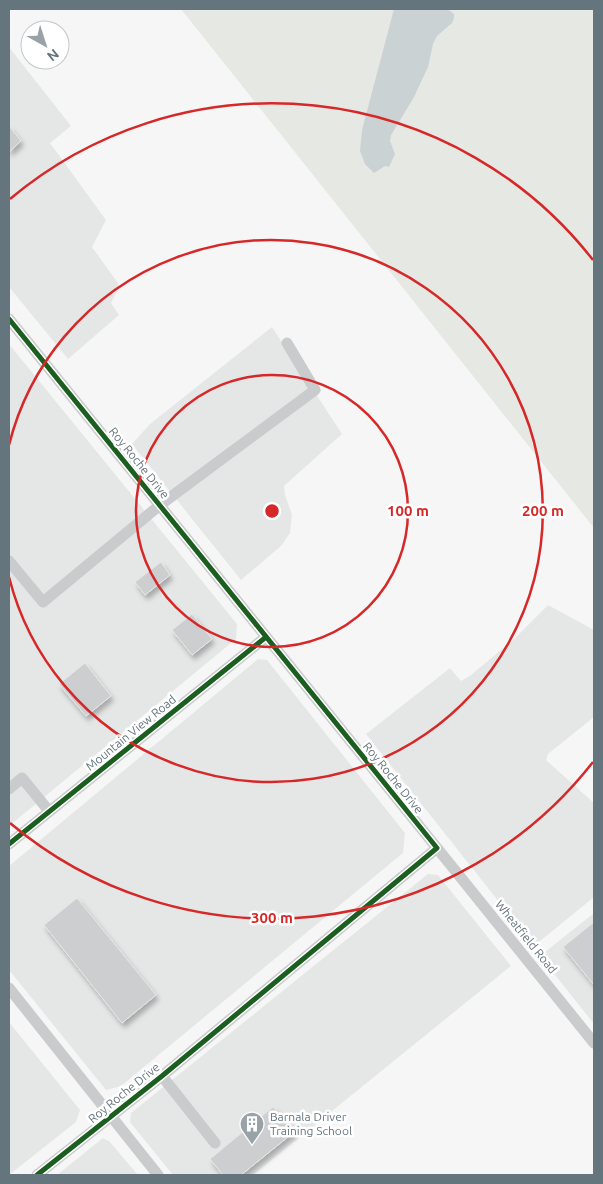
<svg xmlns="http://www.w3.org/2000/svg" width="603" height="1184" viewBox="0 0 603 1184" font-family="Ubuntu,sans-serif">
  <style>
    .built { fill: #e5e7e6 }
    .green { fill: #e6e8e3 }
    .water { fill: #cbd2d4 }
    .building { fill: #cdcecf; stroke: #e6e6e6; filter: url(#shadow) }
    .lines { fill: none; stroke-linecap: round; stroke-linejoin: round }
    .minor { stroke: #c9cbcc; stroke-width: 11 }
    .cycleway-casing { stroke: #fff; stroke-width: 8 }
    .cycleway { stroke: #1b5e20; stroke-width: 5 }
    .ring { fill: none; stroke: #d62828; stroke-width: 2.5 }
    .labels { text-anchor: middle; stroke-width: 5; stroke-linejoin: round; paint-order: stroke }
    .street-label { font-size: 12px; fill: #65757d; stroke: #fff }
    .poi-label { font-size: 12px; fill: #65757d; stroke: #fff; text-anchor: start }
    .centre { fill: #d62828; stroke: #fff; stroke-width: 2.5 }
    .ring-label { font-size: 15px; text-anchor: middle; font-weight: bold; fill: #d62828; stroke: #fff; stroke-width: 5; stroke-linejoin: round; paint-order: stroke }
  </style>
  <defs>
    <filter id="shadow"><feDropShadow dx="2.5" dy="4.5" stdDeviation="2.5" flood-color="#0004"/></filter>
  </defs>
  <rect width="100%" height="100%" fill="#f6f6f6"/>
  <path class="built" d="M9,47L71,126L50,143L106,220L92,247L118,283L119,288L111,303L119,315L68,359L9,287Z
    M272,327L342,434L284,486L285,495L292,515L290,533L281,546L241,580L132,444L150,424Z
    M9,344L237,624L236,639L9,826Z
    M548,605L594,630V717L548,754L546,760L594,803V897L534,946L366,734L450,668L461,681L471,675L513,640Z
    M258,659L267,660L405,833L403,853L121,1086L106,1090L9,970V866Z
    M428,874L438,875L511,966L253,1175H173L130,1122L131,1113Z
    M594,913V1024L540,956Z
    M9,1022L80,1110L76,1122L9,1175Z
    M103,1138L109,1141L138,1175H57Z"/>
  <path class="green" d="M181,9H594V528Z"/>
  <path class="water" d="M394,9H447L454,14V18L452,23L437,36L433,44L428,67L414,97L391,135L390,141L395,154L389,167L385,166L374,173L365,164L360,151L362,130Z"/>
  <path class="building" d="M9,126L21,141L9,152Z
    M161,562L170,575L145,595L135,582Z
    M192,614L212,639L192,655L172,630Z
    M85,663L111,696L86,716L59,684Z
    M77,898L156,995L122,1023L44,925Z
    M594,922V985L563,947Z
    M273,1107L294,1132L241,1175H223L210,1159Z"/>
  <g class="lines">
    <path class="minor" d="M9,319L437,848L162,1076L37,1175
      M9,561L43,602L160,505L315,390L287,343
      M9,789L22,778L49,811
      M9,844L266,637
      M437,848L594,1043
      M9,988L158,1175
      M162,1076L215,1143"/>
    <defs>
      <path id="cycleway" d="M9,319L437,848L162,1076L37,1175
        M9,844L266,637"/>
    </defs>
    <use href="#cycleway" class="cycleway-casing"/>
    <use href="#cycleway" class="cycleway"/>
  </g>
  <g class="ring">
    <circle cx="272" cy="511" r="136"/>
    <path d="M9 445A271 271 0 1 1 9 577"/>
    <path d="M593 762A407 407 0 0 1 10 823M10 199A407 407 0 0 1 593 260"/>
  </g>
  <defs>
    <symbol id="building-pin" viewBox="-11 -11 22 30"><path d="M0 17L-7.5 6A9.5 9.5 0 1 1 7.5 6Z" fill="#98a2a7" stroke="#fff"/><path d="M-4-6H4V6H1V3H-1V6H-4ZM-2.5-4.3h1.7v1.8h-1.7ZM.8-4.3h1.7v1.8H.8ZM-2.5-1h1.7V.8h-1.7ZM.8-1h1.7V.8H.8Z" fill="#fff"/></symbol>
  </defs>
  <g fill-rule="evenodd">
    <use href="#building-pin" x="238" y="1110" width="28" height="38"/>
  </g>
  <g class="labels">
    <g class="street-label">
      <text transform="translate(139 463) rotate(51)" y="4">Roy Roche Drive</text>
      <text transform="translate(131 733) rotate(-39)" y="4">Mountain View Road</text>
      <text transform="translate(393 778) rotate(51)" y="4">Roy Roche Drive</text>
      <text transform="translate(526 937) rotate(51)" y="4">Wheatfield Road</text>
      <text transform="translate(124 1093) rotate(-39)" y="4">Roy Roche Drive</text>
    </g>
    <g class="poi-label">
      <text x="270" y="1121">Barnala Driver<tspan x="270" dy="14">Training School</tspan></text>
    </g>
  </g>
  <circle cx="272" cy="511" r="8" class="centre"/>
  <g class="ring-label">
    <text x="408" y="516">100 m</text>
    <text x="543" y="516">200 m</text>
    <text x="272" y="923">300 m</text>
  </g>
  <rect width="603" height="1184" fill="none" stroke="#65757d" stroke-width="20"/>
  <g transform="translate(45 45) rotate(141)"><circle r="24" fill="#ffffff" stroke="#c1c8cb"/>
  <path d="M0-4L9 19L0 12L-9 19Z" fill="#98a2a7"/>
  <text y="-8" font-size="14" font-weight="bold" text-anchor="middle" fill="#65757d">N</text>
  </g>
</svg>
